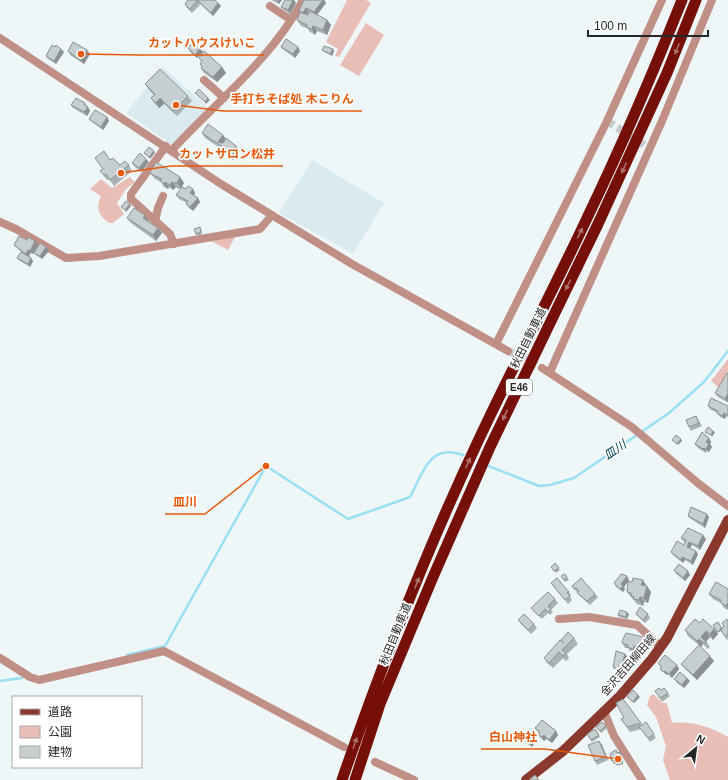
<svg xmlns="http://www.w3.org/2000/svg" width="728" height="780" viewBox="0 0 728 780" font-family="Arial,'Noto Sans JP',sans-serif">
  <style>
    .built { fill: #daebf0 }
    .green { fill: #e8beb6 }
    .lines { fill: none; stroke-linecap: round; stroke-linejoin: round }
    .stream { stroke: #99e0f4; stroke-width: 2.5 }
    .minor-tunnel { stroke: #c6cdcf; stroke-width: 8; stroke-dasharray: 8 4; stroke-linecap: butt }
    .minor { stroke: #c08f86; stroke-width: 8 }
    .major { stroke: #8b382d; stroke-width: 10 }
    .highway { stroke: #750f07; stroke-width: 11 }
    .wall { fill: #aab1b3 }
    .shaded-wall { fill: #8b9092 }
    .building { fill: #c6ced0; stroke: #8b9092 }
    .oneway { fill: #ac6f6a }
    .labels { text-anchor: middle; stroke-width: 3.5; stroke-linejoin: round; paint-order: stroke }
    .shield { fill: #fff; stroke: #666869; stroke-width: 1 }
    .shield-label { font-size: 10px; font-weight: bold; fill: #252829 }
    .street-label { font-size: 11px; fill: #252829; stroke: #fff }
    .water-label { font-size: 12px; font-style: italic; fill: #004351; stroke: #fff }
    .leader { fill: none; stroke: #e8590c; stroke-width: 1.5 }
    .callout-dot { fill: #e8590c; stroke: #fff; stroke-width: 1.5 }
    .callout-label { font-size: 12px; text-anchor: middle; font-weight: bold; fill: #e8590c; stroke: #fff; stroke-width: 3.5; stroke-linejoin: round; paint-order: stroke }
  </style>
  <rect width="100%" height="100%" fill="#eef6f8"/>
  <path class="built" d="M163,67L210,109L172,145L126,113Z
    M312,160L384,203L353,254L279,213Z"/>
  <path class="green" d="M347,0H366L371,3L339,57L335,56L338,49L326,42Z
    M366,23L384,35L359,76L340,65Z
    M130,177L135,182L126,189L117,203L124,214L113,223H109C99,215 95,209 101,196L90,189L101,179L112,188Z
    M235,237L228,250L211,241Z
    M728,359V375L719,388L711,381Z
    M654,694L662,703H667L672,723C693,721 710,727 728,737V780H670L663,760L666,746L656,717L647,705L650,696Z"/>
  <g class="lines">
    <path class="stream" d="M486,465L539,486L550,485L574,478L669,413L704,382L728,351
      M127,655L165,646L266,466L348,519L410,497C423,473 429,443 463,455
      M0,681L22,678"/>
    <path class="minor-tunnel" d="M607,121L649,148
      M508,351L542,368"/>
    <path class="minor" d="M270,6L291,20
      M0,38L221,184L352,264L508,351
      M204,80L224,98
      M166,146L131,194V199L170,234L174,244
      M172,150C217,101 271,60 303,0
      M155,221L158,208L163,196
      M0,222L16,229L66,258L99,256L260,229L272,215
      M496,344L607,121L662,0
      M542,368L632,427L699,484L728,506
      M550,372L662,121L712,0
      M559,619L589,617L637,625L661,647
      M0,658L30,677L39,680L164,651L344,747
      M604,711L614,736L642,780
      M375,762L414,780"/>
    <path class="major" d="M526,780L563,751L620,696L652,659L667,638L728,520"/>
    <path class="highway" d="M342,780C382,664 427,549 479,439C514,364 553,291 588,216C622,145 653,73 682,0
      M355,780L380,704L433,577L490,447L598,224L667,73L696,0"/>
  </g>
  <path class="wall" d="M188,0H215L221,6L213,16L199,3L200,5L192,13L187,8L185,4Z
    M271,0H282L279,4Z
    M285,0H294L296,3L290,14L284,10L281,7Z
    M304,0H324L326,3L317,15L327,20L331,25L327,35L317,31L315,35L310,32L307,28L301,26L297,20L300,12L299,10Z
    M281,47H298L300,51L295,58L284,50Z
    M188,48L203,52L197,58L190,52Z
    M61,49L64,52L56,64L48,59L46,56Z
    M333,49L334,51L332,56L324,52L322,50Z
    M68,51L90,54L84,64L70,55Z
    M199,58L222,67L226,73L217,82L204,73L201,68L202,66L200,64L202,62Z
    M145,84L188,96L192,101L177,116L164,104L159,108L155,104L151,98L154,95L149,90Z
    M85,103L90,111L87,116L73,108L71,105Z
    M107,117L109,121L103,130L92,122L89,119Z
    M202,133L223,135L226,139L236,146L240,151L233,160L229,157L226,152L205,138Z
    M110,160L120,165H129L132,171L114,186L109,179L107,180L100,171L103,169Z
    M149,162L141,172L135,167L132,163Z
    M151,174L180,177L184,183L181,188L178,189L176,187L173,190L169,187L168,189L164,187L161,182L155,179Z
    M186,189H193L195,193L194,195L198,198L200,202L193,211L189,208L186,204L187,203L179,199L176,195Z
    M127,218L149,221H148L158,228L162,233L156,241L131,223Z
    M200,227L201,228L202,234L197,236L196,234Z
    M27,240L35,241L38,245L33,254L31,253L29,256L31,258L33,261L30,267L20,261L17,258L23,253L17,248L14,245Z
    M46,247L49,251L42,259L37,256L34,253Z
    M728,374V401L727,402L718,397L715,393Z
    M708,406H728V417L726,416L725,419L720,417L717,413L710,409Z
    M696,416L698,419L702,426L691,431L689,427Z
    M709,438L711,442L710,444L712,447L709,452L706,451V453L698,448L695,444Z
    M688,516L709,517L705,528L691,519Z
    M681,538L706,539L700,550L692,545L690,548L698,554L693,565L685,560L683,563L674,556L671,552L684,545L685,542H684Z
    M555,563L560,570L556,573L551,567Z
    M674,570L690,575L685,581L676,574Z
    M565,574L569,580L565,582L561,576Z
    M629,580L628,581L646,585V586L651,592L648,603L644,602L643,606L637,604L632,598L631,597L627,592L628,582L624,587L625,589L623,592L616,587L614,583Z
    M551,583L569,592L571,596L570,597L572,600L568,604Z
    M572,586L595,594L598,597L590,605L580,596Z
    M728,589V610L724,608L721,603L713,599L709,594Z
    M555,599L558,603L551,610L553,612L550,615L548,613L542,619L533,611L531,608Z
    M629,614L627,619L619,617L618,615Z
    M636,614H648L650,618L645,623Z
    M518,620L534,624L537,628L531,634L521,624Z
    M728,621V639L727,640L721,631L718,633L713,625L722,628L724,627Z
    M700,623L714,629L718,634L713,640L710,637L706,641L710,647L708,649L703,644L701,647L688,636L685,630Z
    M643,637L645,641L642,652L636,650V652L630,651L628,648H625L623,644Z
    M574,638L578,644L567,654L569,658L566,661L563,658L553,668L547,663L544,658L562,642L561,640Z
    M625,654L628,658L623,673L615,670L613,667Z
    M714,661L697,680L685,669L681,664Z
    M658,663L677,665L679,669L672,678L668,674L667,675L663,672L660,669L661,668Z
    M674,679L690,681L684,688L677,683Z
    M664,688L670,696L662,702L655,691L661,690Z
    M623,699L642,725L646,722L656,738L650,742L641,729L630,732L621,719L624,718Z
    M602,722L607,728L601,733L596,727Z
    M535,728L556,731L558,735L552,743L546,739L544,741L538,735L539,733Z
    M595,729L600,737L592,742L587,734Z
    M599,741L602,745L608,760L597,765L595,761Z
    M616,750L618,753L622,756L623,764L617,766L616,764H614L612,761V754Z"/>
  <path class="shaded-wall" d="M277,0H282L279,4Z
    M293,0H294L296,3L290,14L288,10Z
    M323,0H324L326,3L316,16L314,12Z
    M218,3L221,6L213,16L211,13Z
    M306,8L308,12L306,16L303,13Z
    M327,20L331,25L327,35L323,30Z
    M313,26L317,31L315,35L312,29Z
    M298,47L300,51L295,58L293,54Z
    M200,48L203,52L197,58L195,55Z
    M61,49L64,52L56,64L54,61Z
    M333,49L334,51L332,56L330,54Z
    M87,50L90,54L84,64L81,61Z
    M222,67L226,73L217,82L213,77Z
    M160,98L164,104L159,108L156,103Z
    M208,98L210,100L206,104L205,102Z
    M88,107L90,111L87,116L84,112Z
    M107,117L109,121L103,130L101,127Z
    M223,135L226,140L222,147L218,142Z
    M236,146L240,151L233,160L230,155Z
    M154,151L155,153L150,159L149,157Z
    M146,159L149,162L141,172L139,168Z
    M180,177L184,183L181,188L177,183Z
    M165,182L169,187L168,189L164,184Z
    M172,182L176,187L173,190L170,185Z
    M193,189L195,193L193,197L190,193Z
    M198,198L200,202L193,211L190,207Z
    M130,204L131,206L126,212L125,210Z
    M145,215L149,221L147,223L143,218Z
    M158,228L162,233L156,241L153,235Z
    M35,241L38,245L33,254L30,251Z
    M46,247L49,251L42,259L40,256Z
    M28,250L31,253L28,257L26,254Z
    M31,258L33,261L30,267L28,264Z
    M728,393V401L727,402L725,399Z
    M724,413L726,416L725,419L722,416Z
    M713,431L715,432L712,437L711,435Z
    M709,438L711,442L710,444L712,447L709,452L706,449V442Z
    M681,439L682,441L678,445L677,444Z
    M704,448L706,451V453L703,449Z
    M707,514L709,517L705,528L703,524Z
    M703,535L706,539L700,550L698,546Z
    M689,542L692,545L689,550L687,547Z
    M696,551L698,554L693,565L691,561Z
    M682,557L685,560L683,563L681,560Z
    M688,571L690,575L685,581L683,578Z
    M627,576L629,580L624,587L625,589L623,592L620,589L621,584Z
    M643,580L646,585L645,590L641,585Z
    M647,586L651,592L648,603L644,598Z
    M640,597L644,602L643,606L639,600Z
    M727,604L728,605V609L726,606Z
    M627,612L629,614L627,619L626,617Z
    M714,629L718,634L713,640L710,634Z
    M706,631L710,637L705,643L701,637Z
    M643,637L645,641L642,652L640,648Z
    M699,639L703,644L701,647L697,641Z
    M634,646L636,650V652L633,649Z
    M625,654L628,658L623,673L620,670Z
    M710,656L714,661L697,680L693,675Z
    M677,665L679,669L672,678L669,674Z
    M665,671L668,674L667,675L664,672Z
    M687,678L690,681L684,688L682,685Z
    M638,695L640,697L634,703L633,702Z
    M556,731L558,735L552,743L549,740Z
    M544,735L546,739L544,741L542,737Z
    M536,739L537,740L532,747L530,745Z
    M599,741L602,745L608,760L606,757Z
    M620,752L622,756L623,764L621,761Z"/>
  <path class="building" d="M188,0H196L197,1L190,9L185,4Z
    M198,0H215L218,3L211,13L198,1Z
    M285,0H293L288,10L281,7Z
    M304,0H323L314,12L306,8L303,13L299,10Z
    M310,11L327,20L323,30L313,26L312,29L306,27L307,25L297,20L300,12L308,15Z
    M286,39L298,47L293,54L281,47Z
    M73,42L87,50L81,61L68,51Z
    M193,42L200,48L195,55L188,48Z
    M52,45L55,47L56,45L61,49L54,61L46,56Z
    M324,46L333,49L330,54L322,50Z
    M204,51L222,67L213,77L201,68L202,66L200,64L202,61L199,58Z
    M160,69L188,96L173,111L160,98L156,103L151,98L155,94L145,84Z
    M199,89L208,98L205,102L195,93Z
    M76,98L85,103L84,105L88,107L84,112L71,105Z
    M95,110L107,117L101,127L89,119Z
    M208,124L223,135L218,142L223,143L226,138L236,146L230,155L225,152L227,150L202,133Z
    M149,147L154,151L149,157L144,153Z
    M104,151L110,160L113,158L120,165L125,161L129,165L110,180L106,174L104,175L100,171L103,169L95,158Z
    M140,153L146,159L139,168L132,163Z
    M156,162L180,177L177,183H174L172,182L170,185L165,182L164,184L160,181L162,179L151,174L150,172Z
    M188,186L193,189L190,193L198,198L190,207L186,204L188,201L176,195L182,187L186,189Z
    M126,201L130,204L125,210L121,207Z
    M134,208L145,215L143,218L158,228L153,235L127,218Z
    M200,227L201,232L196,234L194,229Z
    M19,236L27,240L28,237L35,241L30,251L28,250L26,254L14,245Z
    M40,243L46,247L40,256L34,253Z
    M21,252L31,258L28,264L17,258Z
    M727,373L728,374V393L725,399L715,393Z
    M711,398L728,406V415L724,413L722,416L717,413L718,411L708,406Z
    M696,416L699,423L689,427L686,420Z
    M708,427L713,431L711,435L705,432Z
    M702,432L709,438L706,442L709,444L706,449L704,448L703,449L695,444Z
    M676,435L681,439L677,444L672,440Z
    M691,507L707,514L703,524L688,516Z
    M688,528L703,535L698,546L689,542L687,547L696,551L691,561L682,557L681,560L671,552L677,541L684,545L686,540L681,538Z
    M555,563L559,568L554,571L551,567Z
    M679,564L688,571L683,578L674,570Z
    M565,574L567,578L564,580L561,576Z
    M621,574L627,576L621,584L623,586L620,589L614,583Z
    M557,578L569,592L567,593L570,596L565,600L551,583Z
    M581,578L595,594L587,601L577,593L579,591L576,588L574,589L572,586Z
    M633,578L643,580L641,585L647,586L644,598L640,597L639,600L633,599L634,597L631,596V593L627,592L628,581L632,582Z
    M716,582L728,589V604H727L726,606L720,602L721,600L709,594Z
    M548,592L555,599L548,606L551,609L548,612L545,609L539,616L531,608Z
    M640,607L648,614L643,620L636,614Z
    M620,610L627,612L626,617L618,615Z
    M524,614L534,624L528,630L518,620Z
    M695,619L700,623L703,619L714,629L710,634L706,631L701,637L706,642L704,643L699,639L697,641L685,630Z
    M727,619L728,621V634L725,636L720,629L724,627L722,623Z
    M718,622L722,629L717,632L713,625Z
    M568,632L574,638L562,650L566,653L563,656L559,652L549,663L544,658L560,640L564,643L561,640Z
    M626,633L643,637L640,648L634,646L633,649L627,647L628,645L623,644L622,641Z
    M699,645L710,656L693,675L681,664Z
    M616,651L625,654L620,670L613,667Z
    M665,655L677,665L669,674L665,671L664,672L660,669L662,667L658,663Z
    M680,672L687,678L682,685L674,679Z
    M659,688L661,690L664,688L668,693L660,698L655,691Z
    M633,690L638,695L633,702L627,697Z
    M623,699L641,723L627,727L621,719L624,718L616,703Z
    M542,720L556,731L549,740L544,735L542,737L538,735L540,732L535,728Z
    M602,722L606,726L600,731L596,727Z
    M646,722L654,734L648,738L639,727Z
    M595,729L599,735L591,740L587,734Z
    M529,733L536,739L530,745L524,740Z
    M599,741L606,757L595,761L588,745Z
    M616,750L617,753L620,752L621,761L615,763L614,760L612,761L610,754H612V752Z
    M535,775L539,780H529Z"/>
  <defs><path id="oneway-solid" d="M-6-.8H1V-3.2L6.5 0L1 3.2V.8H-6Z"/></defs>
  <g class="oneway">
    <use href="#oneway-solid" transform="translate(677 49) rotate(112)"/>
    <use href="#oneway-solid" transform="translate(624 168) rotate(115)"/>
    <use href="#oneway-solid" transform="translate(580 233) rotate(-64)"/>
    <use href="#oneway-solid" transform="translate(568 285) rotate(116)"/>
    <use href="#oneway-solid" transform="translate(505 415) rotate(115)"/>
    <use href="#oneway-solid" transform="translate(468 463) rotate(-66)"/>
    <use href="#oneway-solid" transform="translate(417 583) rotate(-68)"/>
    <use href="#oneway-solid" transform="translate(355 743) rotate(-71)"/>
  </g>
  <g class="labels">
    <rect class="shield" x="506" y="379" width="26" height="16" rx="3"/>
    <g class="shield-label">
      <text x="519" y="391">E46</text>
    </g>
    <g class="street-label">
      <text transform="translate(528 338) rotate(-64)" y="4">秋田自動車道</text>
      <text transform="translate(395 634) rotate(-68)" y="4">秋田自動車道</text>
      <text transform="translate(628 665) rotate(-49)" y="4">金沢吉田柳田線</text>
    </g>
    <g class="water-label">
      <text transform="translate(615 450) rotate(-34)" y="4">皿川</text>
    </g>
  </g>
  <path class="leader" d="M81 54L140 55H264M176 105L223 111H362M121 173L171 166H283M266 466L205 514H165M618 759L545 749H481"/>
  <g class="callout-dot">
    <circle cx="81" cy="54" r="4"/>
    <circle cx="176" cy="105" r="4"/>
    <circle cx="121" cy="173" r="4"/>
    <circle cx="266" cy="466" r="4"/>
    <circle cx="618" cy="759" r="4"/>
  </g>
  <g class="callout-label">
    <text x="202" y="47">カットハウスけいこ</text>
    <text x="292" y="103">手打ちそば処 木こりん</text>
    <text x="227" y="158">カットサロン松井</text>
    <text x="185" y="506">皿川</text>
    <text x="513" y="741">白山神社</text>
  </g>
  <rect x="12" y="696" width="130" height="72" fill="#ffffff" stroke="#a8a9a9"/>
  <rect x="20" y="709" width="20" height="6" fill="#8b382d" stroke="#a8a9a9"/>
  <text x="48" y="716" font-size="12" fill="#252829">道路</text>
  <rect x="20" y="726" width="20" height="12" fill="#e8beb6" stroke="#a8a9a9"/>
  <text x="48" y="736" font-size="12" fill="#252829">公園</text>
  <rect x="20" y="746" width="20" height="12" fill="#c6ced0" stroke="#a8a9a9"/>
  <text x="48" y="756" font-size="12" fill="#252829">建物</text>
  <g transform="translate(696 748) rotate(29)" stroke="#ffffff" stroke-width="3" paint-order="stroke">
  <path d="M0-3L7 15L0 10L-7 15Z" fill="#252829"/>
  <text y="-6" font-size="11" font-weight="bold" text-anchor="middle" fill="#252829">N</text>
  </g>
  <path d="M588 30v6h120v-6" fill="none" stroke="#252829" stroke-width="2"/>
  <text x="594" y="30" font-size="12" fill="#252829" stroke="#ffffff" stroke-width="3" paint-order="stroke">100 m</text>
</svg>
